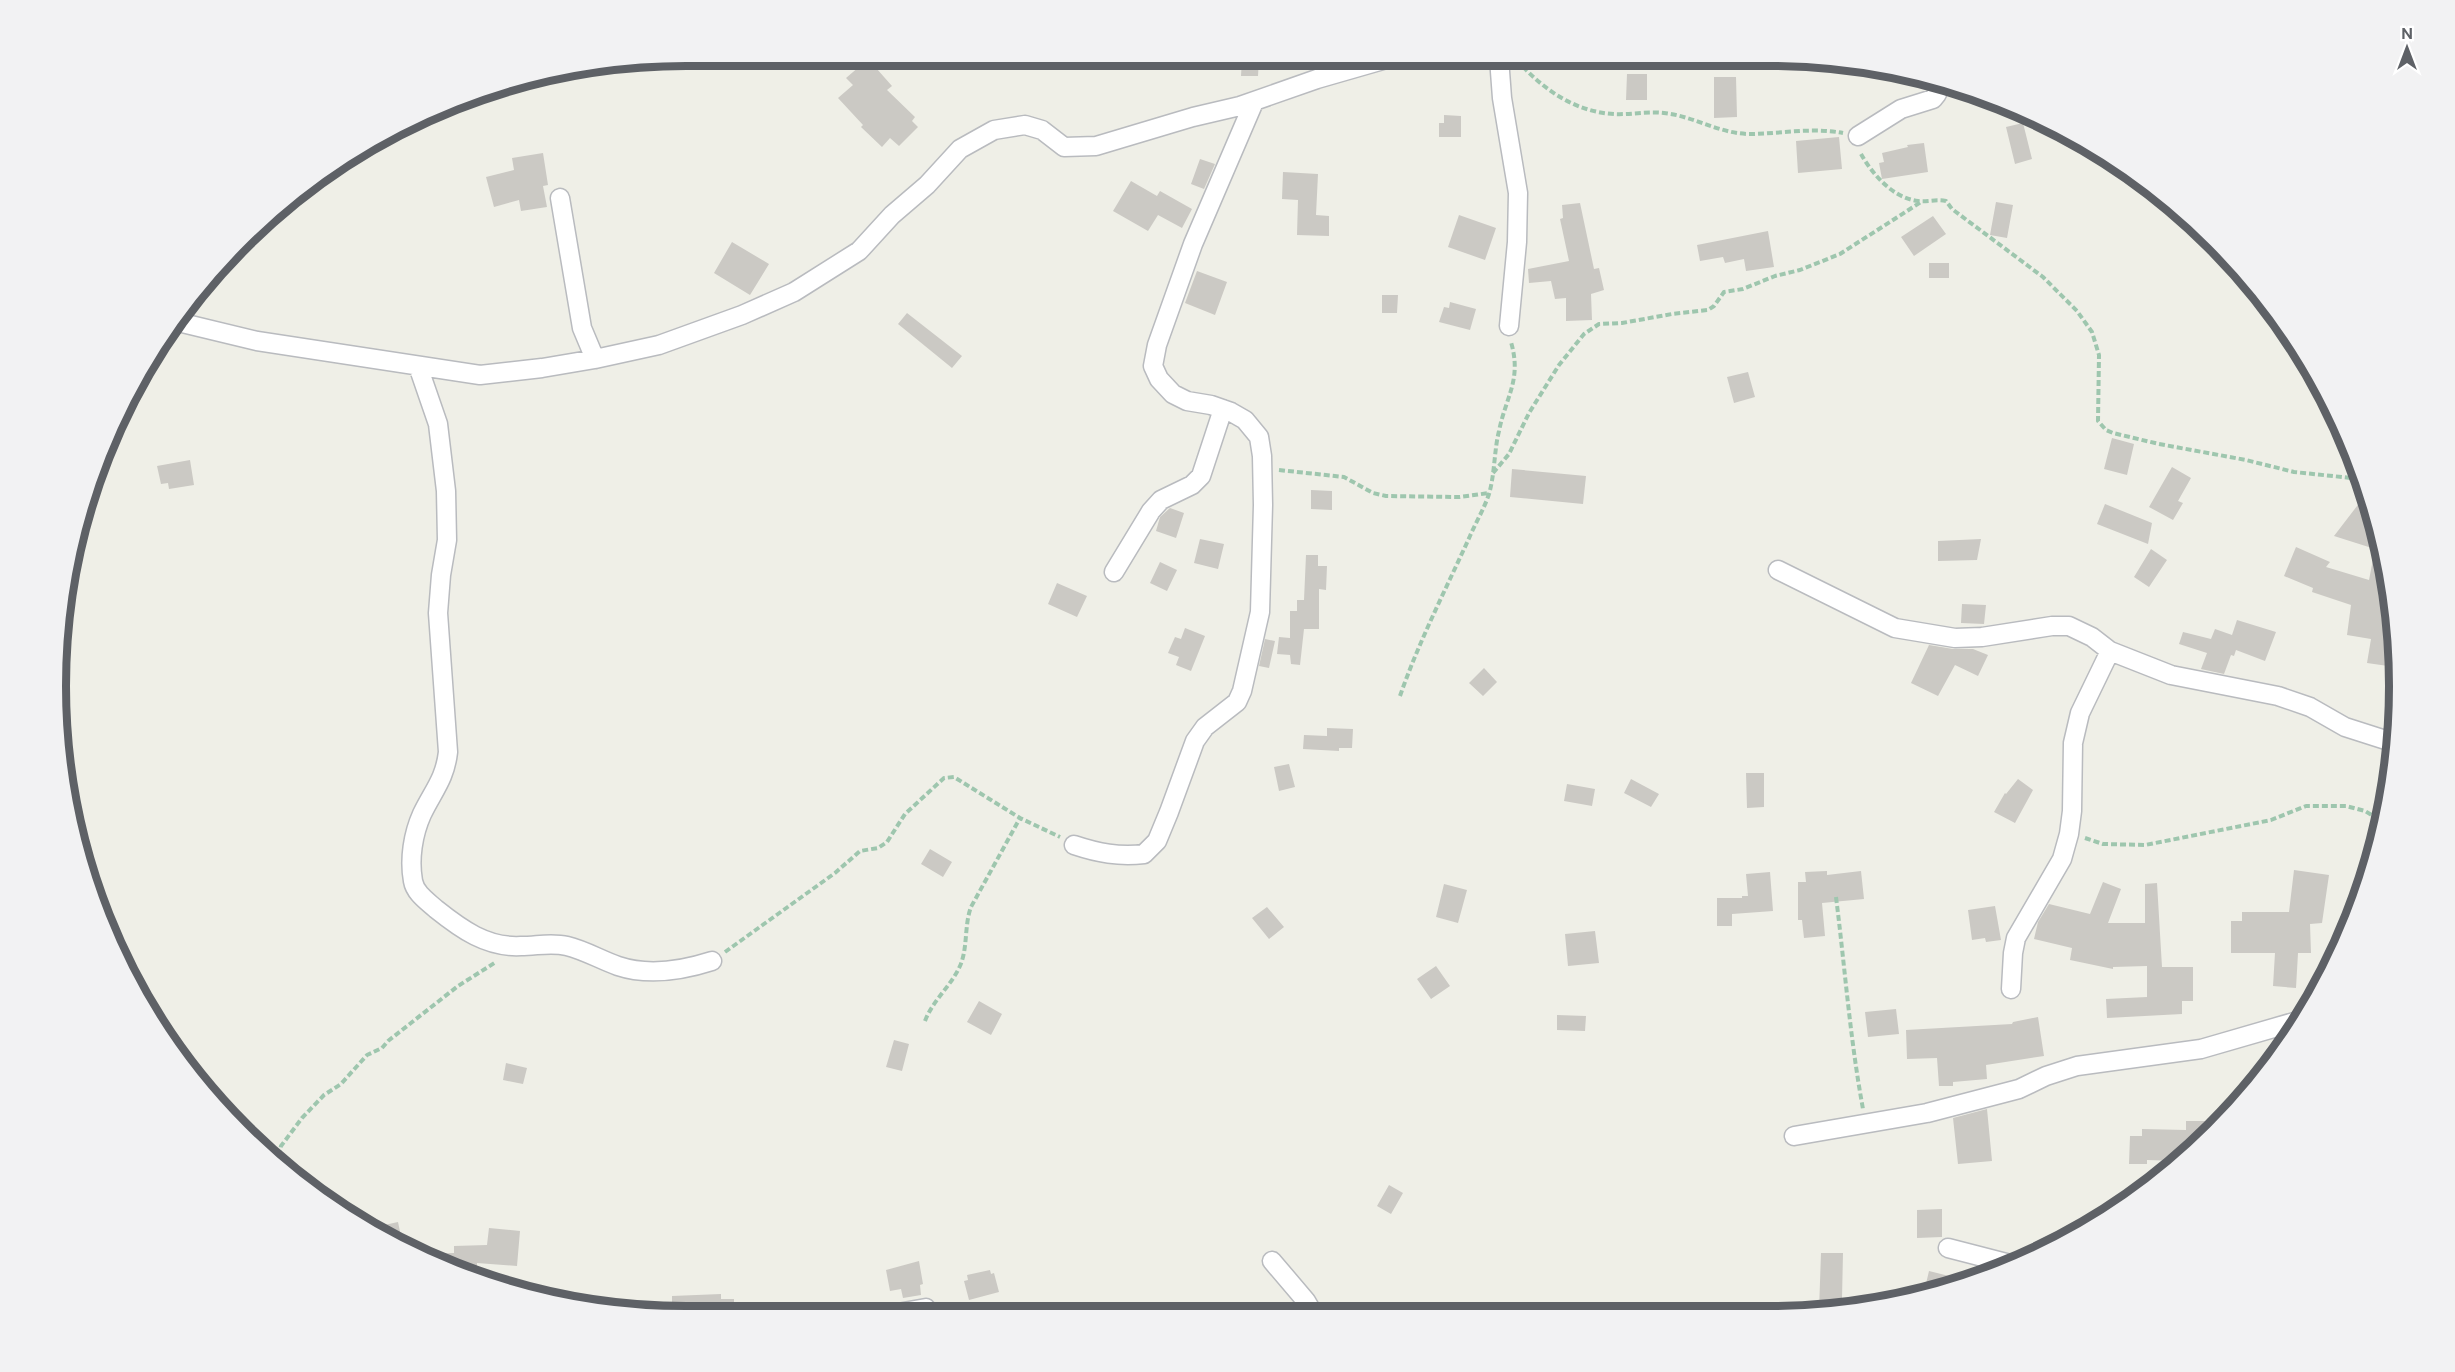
<svg xmlns="http://www.w3.org/2000/svg" width="2455" height="1372" viewBox="0 0 2455 1372" font-family="'DM Sans',sans-serif">
  <style>
    .building { fill: #cbc9c4 }
    .lines { fill: none; stroke-linecap: round; stroke-linejoin: round }
    .minor-casing { stroke: #b9bbbf; stroke-width: 21 }
    .path { stroke: #9ec6ae; stroke-width: 4; stroke-dasharray: 6 3; stroke-linecap: butt }
    .minor { stroke: #fff; stroke-width: 18 }
    .rim { fill: none; stroke: #5e6166; stroke-width: 8 }
  </style>
  <rect width="100%" height="100%" fill="#efefe7"/>
  <path class="building" d="M1242,59H1259L1258,76H1241Z
    M867,60H869L892,86L887,90L915,117L912,121L918,127L899,146L890,138L882,147L861,127L863,125L838,98L853,85L846,78Z
    M1627,74H1647V100H1626Z
    M1714,77H1736L1737,117L1714,118Z
    M1444,115L1461,116V137H1439V123H1444Z
    M2023,123L2032,159L2015,164L2006,127Z
    M1839,137L1842,169L1798,173L1796,141Z
    M1924,143L1928,172L1882,179L1879,163L1884,162L1882,153L1908,147L1907,145Z
    M543,153L548,185L543,186L547,207L521,211L519,200L494,207L486,177L514,170L512,158Z
    M1200,159L1215,164L1204,189L1191,184Z
    M1283,172L1318,174L1316,215L1329,216V236L1297,235L1298,200L1282,199Z
    M1131,181L1157,196L1160,191L1192,209L1182,228L1158,215L1148,231L1113,211Z
    M1996,202L2013,205L2007,238L1990,235Z
    M1580,203L1594,269L1599,268L1604,290L1591,294L1592,320L1566,321V298L1555,299L1551,281L1529,283L1528,269L1569,261L1560,219L1563,218L1562,205Z
    M1459,215L1496,228L1485,260L1448,247Z
    M1933,216L1946,234L1914,256L1901,237Z
    M1768,231L1774,267L1746,271L1744,259L1725,263L1723,257L1700,261L1697,245Z
    M732,242L769,264L750,295L714,273Z
    M1929,263H1949V278H1929Z
    M1197,271L1227,282L1215,315L1185,303Z
    M1382,295H1398L1397,313H1382Z
    M1450,302L1476,309L1470,330L1439,322L1444,307L1449,308Z
    M907,313L962,356L952,368L898,324Z
    M1748,372L1755,397L1734,403L1727,377Z
    M2112,438L2134,444L2127,475L2104,469Z
    M190,460L194,485L169,489L168,483L161,484L157,466Z
    M2172,467L2191,478L2178,501L2183,503L2173,520L2149,507Z
    M1512,469L1586,476L1583,504L1510,497Z
    M1311,490L1332,491V510L1311,509Z
    M2367,493L2378,523L2395,624L2388,666L2367,663L2371,639L2347,635L2351,605L2312,592L2313,588L2284,576L2296,547L2330,562L2326,567L2369,580L2375,549L2334,536Z
    M2105,504L2152,523L2148,544L2097,524Z
    M1170,508L1184,513L1176,538L1156,531L1160,517Z
    M1200,539L1224,544L1218,569L1194,563Z
    M1981,539L1977,560L1938,561V541Z
    M2151,549L2167,560L2149,587L2134,577Z
    M1306,555H1318V566H1327L1326,590L1319,589V629H1304L1300,665L1291,664L1290,655L1277,654L1279,637L1290,638V611H1297V600H1304Z
    M1160,562L1177,570L1167,591L1150,583Z
    M1057,583L1087,596L1077,617L1048,604Z
    M1962,604L1986,605L1984,624L1961,623Z
    M2237,620L2276,632L2265,661L2236,650L2234,656L2231,655L2224,674L2201,669L2207,653L2179,644L2183,632L2211,639L2215,629L2232,635Z
    M1185,628L1205,636L1191,671L1176,665L1179,657L1168,653L1175,637L1181,639Z
    M1265,639L1275,641L1269,668L1259,666Z
    M1929,645L1953,649H1973L1988,655L1978,676L1955,665L1938,696L1911,683Z
    M1484,668L1497,682L1483,696L1469,683Z
    M1327,728L1353,729L1352,748H1339V751L1303,749L1304,735L1327,736Z
    M1289,764L1295,787L1279,791L1274,767Z
    M1746,773H1764V807L1747,808Z
    M1631,779L1659,794L1651,807L1624,793Z
    M2018,779L2033,790L2015,823L1994,812L2005,793L2006,794Z
    M1567,784L1595,789L1592,806L1564,801Z
    M930,849L952,862L943,877L921,864Z
    M2294,870L2329,875L2322,923L2310,924L2311,953H2298L2296,988L2273,986L2275,953H2231V921H2242V912H2289Z
    M1827,871V875L1861,871L1864,899L1822,903L1825,936L1804,938L1802,920H1798V882H1806L1805,872Z
    M1770,872L1773,911L1732,914V926H1717V898H1742V896H1748L1746,874Z
    M2103,882L2121,889L2108,923H2145V884L2157,883L2162,967H2193V1001H2182V1014L2107,1018L2106,999L2147,997V966L2113,967V969L2070,960L2072,948L2034,939L2038,922L2049,904L2090,914Z
    M1444,884L1467,890L1458,923L1436,917Z
    M1995,906L2001,940L1986,942L1985,938L1972,940L1968,910Z
    M1267,907L1284,927L1269,939L1252,918Z
    M1595,931L1599,963L1568,966L1565,934Z
    M1436,966L1450,986L1431,999L1417,979Z
    M979,1001L1002,1014L991,1035L967,1022Z
    M1896,1009L1899,1034L1868,1037L1865,1012Z
    M1557,1015L1586,1016L1585,1031L1557,1030Z
    M2038,1017L2044,1056L1986,1065L1987,1079L1953,1082V1086H1939L1937,1058L1907,1059L1906,1030L2012,1024L2013,1022Z
    M894,1040L909,1044L902,1071L886,1067Z
    M506,1063L527,1068L523,1084L503,1080Z
    M1987,1109L1992,1161L1958,1164L1953,1118Z
    M2186,1121H2207V1138L2180,1161L2147,1160V1164H2129L2130,1136H2142V1129L2186,1130Z
    M1389,1185L1403,1193L1391,1214L1377,1206Z
    M1942,1209V1237L1917,1238V1210Z
    M398,1222L403,1246L366,1229Z
    M489,1228L520,1231L517,1266L477,1263V1280L419,1254L454,1253V1246L487,1245Z
    M1821,1253H1843L1842,1299L1839,1311H1819Z
    M919,1261L923,1284L920,1285L921,1295L903,1298L901,1289L890,1291L886,1270Z
    M990,1270L991,1274L994,1273L999,1292L969,1300L964,1281L968,1280L967,1275Z
    M1929,1271L1949,1276L1946,1289L1937,1291L1925,1288Z
    M721,1294V1299H734V1315H672V1296Z"/>
  <g class="lines">
    <defs>
      <path id="minor" d="M1499,58L1502,98L1518,193L1517,242L1509,326
        M1858,136L1901,109L1933,99L1937,94V82
        M560,198L582,328L595,359
        M174,321L257,341L480,375L542,368L595,359L659,345L742,315L794,292L859,251L892,215L927,185L960,149L994,130L1025,125L1042,130L1064,147L1096,146L1193,117L1240,106L1317,79L1390,58
        M418,366L438,424L446,491L447,540L441,575L438,613L448,752C445,779 433,791 422,814C413,834 409,859 413,881C415,893 427,901 436,909C461,929 487,948 521,946C537,946 551,942 567,946C584,950 601,960 618,966C648,976 684,970 712,961
        M1778,570L1895,628L1955,638L1982,637L2052,626H2069L2092,637L2110,651L2171,675L2278,696L2310,707L2345,727L2395,743
        M1114,572L1151,511L1161,500L1192,485L1201,476L1223,409
        M1074,845C1098,853 1119,857 1144,854L1157,841L1169,812L1195,741L1205,727L1237,702L1242,691L1260,612L1263,505L1262,456L1259,437L1245,420L1231,412L1211,405L1187,401L1173,394L1159,379L1153,366L1157,345L1193,244L1254,102
        M2011,989L2013,953L2016,938L2062,859L2069,834L2072,811L2073,743L2080,713L2110,651
        M1794,1136L1927,1113L2019,1089L2046,1076L2077,1066L2201,1049L2301,1020
        M1948,1248L2010,1264
        M1272,1261L1306,1301L1313,1313
        M892,1314L926,1308"/>
    </defs>
    <use href="#minor" class="minor-casing"/>
    <path class="path" d="M1517,60C1542,89 1575,112 1614,114C1630,115 1647,111 1664,113C1693,116 1718,133 1748,134C1780,134 1811,127 1843,133
      M1861,154C1873,175 1893,198 1918,201C1928,202 1936,199 1946,201L1952,209L2043,277L2077,311L2092,332L2099,355L2098,421L2106,430L2113,433L2159,444L2246,460L2294,472L2361,479
      M1279,470L1344,477L1373,493L1386,496L1460,497L1489,493
      M1493,473L1509,454L1529,413L1559,365L1584,334L1599,324L1622,323L1672,314L1708,310L1714,306L1724,292L1743,289L1775,276L1800,270L1840,254L1921,202
      M1400,696C1419,641 1446,589 1470,536C1476,522 1484,509 1489,494C1495,473 1494,451 1499,431C1506,396 1522,380 1511,342
      M2085,838L2103,844L2145,845L2271,820L2306,806H2346L2365,811L2382,821
      M1836,897C1845,968 1850,1039 1863,1109
      M725,952L835,873L860,851L878,848L887,842L905,814L944,778L954,777L1020,818L1060,837
      M925,1021C933,1000 951,986 960,966C968,948 964,926 971,907L1020,818
      M277,1165L281,1146L302,1118L324,1095L341,1084L367,1055L382,1048L388,1041L458,986L496,962"/>
    <use href="#minor" class="minor"/>
  </g>
  <path d="M0 0H2455V1372H0ZM686 66H1769A620 620 0 0 1 2389 686V686A620 620 0 0 1 1769 1306H686A620 620 0 0 1 66 686V686A620 620 0 0 1 686 66Z" fill="#f2f2f3" fill-rule="evenodd"/>
  <path class="rim" d="M686 66H1769A620 620 0 0 1 2389 686V686A620 620 0 0 1 1769 1306H686A620 620 0 0 1 66 686V686A620 620 0 0 1 686 66Z"/>
  <g transform="translate(2407 48)" stroke="#ffffff" stroke-width="4.5" paint-order="stroke">
  <path d="M0-4.5L10 22L0 15L-10 22Z" fill="#5e6166"/>
  <text y="-9" font-size="16" font-weight="bold" text-anchor="middle" fill="#5e6166">N</text>
  </g>
</svg>
